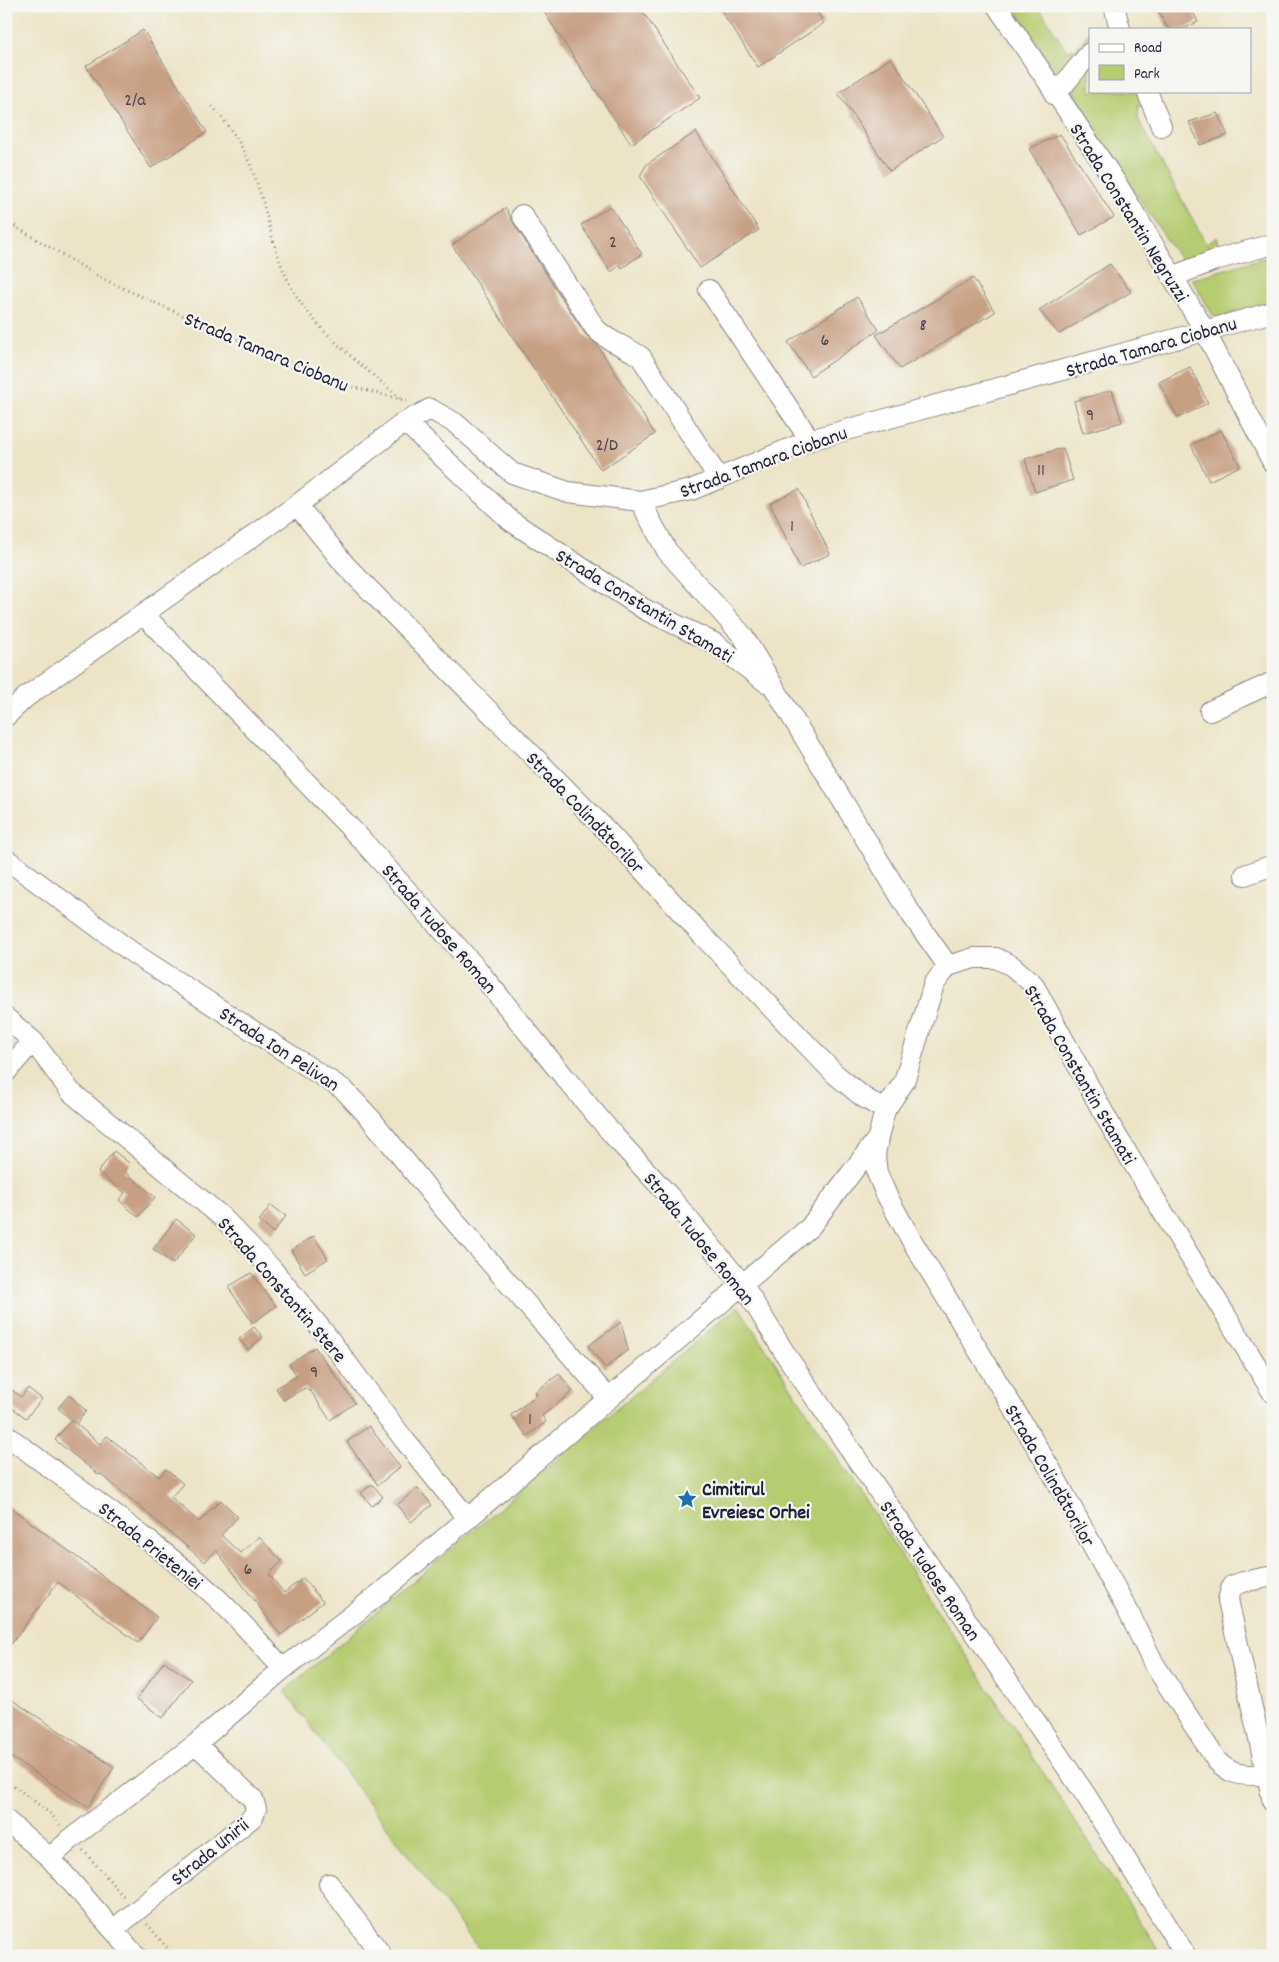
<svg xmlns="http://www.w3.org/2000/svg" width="1279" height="1962" viewBox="0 0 1279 1962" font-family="Dekko,sans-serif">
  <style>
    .green { fill: #b6cc71; stroke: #6c7756 }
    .building { fill: #c79f83 }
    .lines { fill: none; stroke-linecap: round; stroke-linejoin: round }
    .minor-casing { stroke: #888381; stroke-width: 22 }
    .path { stroke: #888381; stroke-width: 3; stroke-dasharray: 1 4; stroke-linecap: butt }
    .minor { stroke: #fff; stroke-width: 20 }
    .labels { text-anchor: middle; stroke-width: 4.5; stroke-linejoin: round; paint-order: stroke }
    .number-label { font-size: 18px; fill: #4b414d }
    .street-label { font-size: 20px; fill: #22223b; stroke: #f6f6f2 }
    .poi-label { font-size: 20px; font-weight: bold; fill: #22223b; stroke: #f6f6f2; text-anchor: start }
  </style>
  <rect width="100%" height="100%" fill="#f6f6f2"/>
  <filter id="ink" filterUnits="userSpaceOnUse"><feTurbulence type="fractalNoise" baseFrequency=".02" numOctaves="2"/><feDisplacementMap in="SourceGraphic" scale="10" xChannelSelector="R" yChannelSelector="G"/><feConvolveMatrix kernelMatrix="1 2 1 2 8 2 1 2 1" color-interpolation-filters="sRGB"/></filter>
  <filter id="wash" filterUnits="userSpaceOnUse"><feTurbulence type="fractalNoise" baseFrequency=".0096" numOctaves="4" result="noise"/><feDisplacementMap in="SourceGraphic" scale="20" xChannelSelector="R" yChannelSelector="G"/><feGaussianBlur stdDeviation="1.12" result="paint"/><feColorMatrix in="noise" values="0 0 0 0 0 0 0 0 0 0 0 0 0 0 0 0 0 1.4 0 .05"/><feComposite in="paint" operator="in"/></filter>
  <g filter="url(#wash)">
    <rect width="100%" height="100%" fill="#ede4c7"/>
    <path class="green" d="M1013,6H1038L1067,51L1076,49L1090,31V42L1062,81Z
      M1090,63V91H1136L1139,97L1138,119L1206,244L1217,237L1218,246L1182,262L1071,97L1085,69Z
      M1273,255V302L1226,316L1214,317L1192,279Z
      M738,1306L1163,1956H484L284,1691Z"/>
    <g id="blocks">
      <path class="building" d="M540,6H639L700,98L631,144Z
        M718,6H813L824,23L758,67Z
        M1156,6H1190L1198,22L1183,29H1168Z
        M143,30L207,132L151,168L86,66Z
        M891,58L943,136L890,171L838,93Z
        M1217,113L1228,135L1200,145L1189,122Z
        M696,132L759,230L700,268L640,176L647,164Z
        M1060,134L1114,217L1081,235L1029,149Z
        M610,206L642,254L622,268L620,265L611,272L581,225Z
        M506,208L512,221L585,334L598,346L655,434L601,470L452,245Z
        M1110,264L1131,292L1059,334L1039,310Z
        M973,278L995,312L900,369L876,335Z
        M857,297L879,330L811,376L788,342Z
        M1190,367L1208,403L1178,418L1159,382Z
        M1112,390L1122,422L1083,433L1074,401Z
        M1221,430L1240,466L1209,481L1191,445Z
        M1063,448L1073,480L1035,492L1025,459Z
        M799,489L830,554L800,568L770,503Z
        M114,1151L130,1164L124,1171L155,1197L138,1217L119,1200L125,1193L98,1172Z
        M271,1205L286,1216L273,1233L259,1221Z
        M176,1219L196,1234L173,1264L153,1249Z
        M314,1236L328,1259L305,1273L291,1250Z
        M251,1273L276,1306L253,1323L228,1287Z
        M621,1322L628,1350L605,1368L588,1346Z
        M254,1327L263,1337L248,1350L239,1339Z
        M315,1347L355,1403L330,1420L310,1390L308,1391L305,1388L283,1400L276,1388L297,1376L289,1364Z
        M559,1374L573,1391L542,1416L546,1422L527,1436L511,1415L537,1395L535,1392Z
        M6,1385L21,1397L28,1388L42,1399L26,1418L6,1403Z
        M69,1395L86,1411L76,1424L100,1444L107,1436L159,1477L166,1469L183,1484L171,1497L199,1522L221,1500L238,1517L221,1535L240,1553L259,1537L282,1561L269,1574L284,1593L303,1578L323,1602L281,1635L216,1550L205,1562L101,1474L99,1475L55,1440L71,1420L75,1423L58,1408Z
        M369,1426L400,1467L378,1485L347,1442Z
        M372,1484L383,1497L372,1506L361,1493Z
        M418,1488L432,1505L411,1522L397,1505Z
        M6,1504L157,1617L138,1643L58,1582L6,1651Z
        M164,1661L191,1680L163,1718L137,1699Z
        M6,1696L114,1767L88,1807L6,1754Z"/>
    </g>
  </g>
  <g filter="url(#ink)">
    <use href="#blocks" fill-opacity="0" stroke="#888381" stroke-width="1"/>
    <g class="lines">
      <defs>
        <path id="minor" d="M997,6L1115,181L1205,331L1273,463
          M1114,6L1120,29
          M1147,91L1161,126
          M1055,95L1090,53
          M522,215L595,328C609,343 625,345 641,357L719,479
          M1172,277L1215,260L1273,244
          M709,290L810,440
          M405,422L511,521L644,609L714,643L766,682
          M640,501L667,551L743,636L911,914L948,966L974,958H996L1012,966L1033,984L1113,1130L1273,1393
          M297,505L346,566L607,831L702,935L835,1074L863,1097L885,1110
          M143,614L360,838L477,969L556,1067L614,1136L670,1197L743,1285L786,1355L1087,1797L1186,1956
          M1210,711L1273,682
          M6,716L26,697L297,505L405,422L430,409L455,423L512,473L568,492L640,501L691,490L810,440L1273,312
          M6,859L133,953L344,1090L371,1119L443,1208L608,1398
          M1245,875L1273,865
          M6,1018L33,1041L71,1092L222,1217L272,1269L323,1331L402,1437L468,1519
          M6,1072L33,1041
          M878,1138L875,1155L877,1173L887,1196L912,1241L1052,1472L1128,1611L1154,1664L1217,1761C1233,1777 1244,1775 1266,1775
          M6,1435C77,1489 152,1538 218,1599C241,1621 262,1645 283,1669
          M1273,1576L1243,1582L1232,1586L1228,1600L1273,1802
          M6,1820L50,1858L136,1956
          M50,1858L72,1838L196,1744L283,1669L378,1595L810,1227L878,1138L885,1110L904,1082L934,984L948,966
          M329,1884L382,1956
          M114,1929L253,1817L256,1809L253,1799L196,1744"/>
      </defs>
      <use href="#minor" class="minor-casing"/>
      <path class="path" d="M212,106C228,125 242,143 251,167C266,202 270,241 286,276C308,327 359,362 400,398
        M6,221L103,279L206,326L344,385L408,401
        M6,1780L51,1814L60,1825
        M83,1850L125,1898
        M147,1924L174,1956"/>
      <use href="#minor" class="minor"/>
    </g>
  </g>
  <defs>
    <symbol id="sight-bare" viewBox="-9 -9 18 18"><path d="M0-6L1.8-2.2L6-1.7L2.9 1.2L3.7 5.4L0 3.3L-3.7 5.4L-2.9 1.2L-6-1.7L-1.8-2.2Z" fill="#1f6fb2" stroke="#f6f6f2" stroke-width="2.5" paint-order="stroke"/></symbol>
  </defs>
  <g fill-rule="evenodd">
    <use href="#sight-bare" x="673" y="1485" width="28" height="28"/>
  </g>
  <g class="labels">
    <g class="number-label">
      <text x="135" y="105">2/a</text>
      <text x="613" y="247">2</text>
      <text x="923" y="330">8</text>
      <text x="825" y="345">6</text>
      <text x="1090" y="420">9</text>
      <text x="607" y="450">2/D</text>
      <text x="1041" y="475">11</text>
      <text x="792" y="531">1</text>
      <text x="314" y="1377">9</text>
      <text x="530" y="1424">1</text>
      <text x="248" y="1574">6</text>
    </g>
    <g class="street-label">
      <text transform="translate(1130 212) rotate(58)" y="7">Strada Constantin Negruzzi</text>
      <text transform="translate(1151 346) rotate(-16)" y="7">Strada Tamara Ciobanu</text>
      <text transform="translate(267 351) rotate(23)" y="7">Strada Tamara Ciobanu</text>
      <text transform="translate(763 461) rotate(-20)" y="7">Strada Tamara Ciobanu</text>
      <text transform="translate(645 605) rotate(31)" y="7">Strada Constantin Stamati</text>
      <text transform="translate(586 812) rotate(46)" y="7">Strada Colindătorilor</text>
      <text transform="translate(440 928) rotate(49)" y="7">Strada Tudose Roman</text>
      <text transform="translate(280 1048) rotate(33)" y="7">Strada Ion Pelivan</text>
      <text transform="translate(1081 1074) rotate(60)" y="7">Strada Constantin Stamati</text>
      <text transform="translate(700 1238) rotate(51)" y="7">Strada Tudose Roman</text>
      <text transform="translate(283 1289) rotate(49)" y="7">Strada Constantin Stere</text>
      <text transform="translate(1051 1475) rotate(60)" y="7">Strada Colindătorilor</text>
      <text transform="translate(151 1545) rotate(39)" y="7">Strada Prieteniei</text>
      <text transform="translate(931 1570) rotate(56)" y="7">Strada Tudose Roman</text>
      <text transform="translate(209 1851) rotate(-39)" y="7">Strada Unirii</text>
    </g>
    <g class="poi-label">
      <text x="702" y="1495">Cimitirul<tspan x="702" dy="23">Evreiesc Orhei</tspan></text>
    </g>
  </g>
  <rect width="1279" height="1962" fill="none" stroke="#f6f6f2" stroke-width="25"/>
  <rect x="1089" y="28" width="162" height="65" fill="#f6f6f2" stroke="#a1a1a9"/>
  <rect x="1099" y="44" width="25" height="8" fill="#ffffff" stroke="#a1a1a9"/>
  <text x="1134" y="52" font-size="15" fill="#22223b">Road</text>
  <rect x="1099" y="65" width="25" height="15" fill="#b6cc71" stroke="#a1a1a9"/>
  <text x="1134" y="78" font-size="15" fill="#22223b">Park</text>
</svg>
